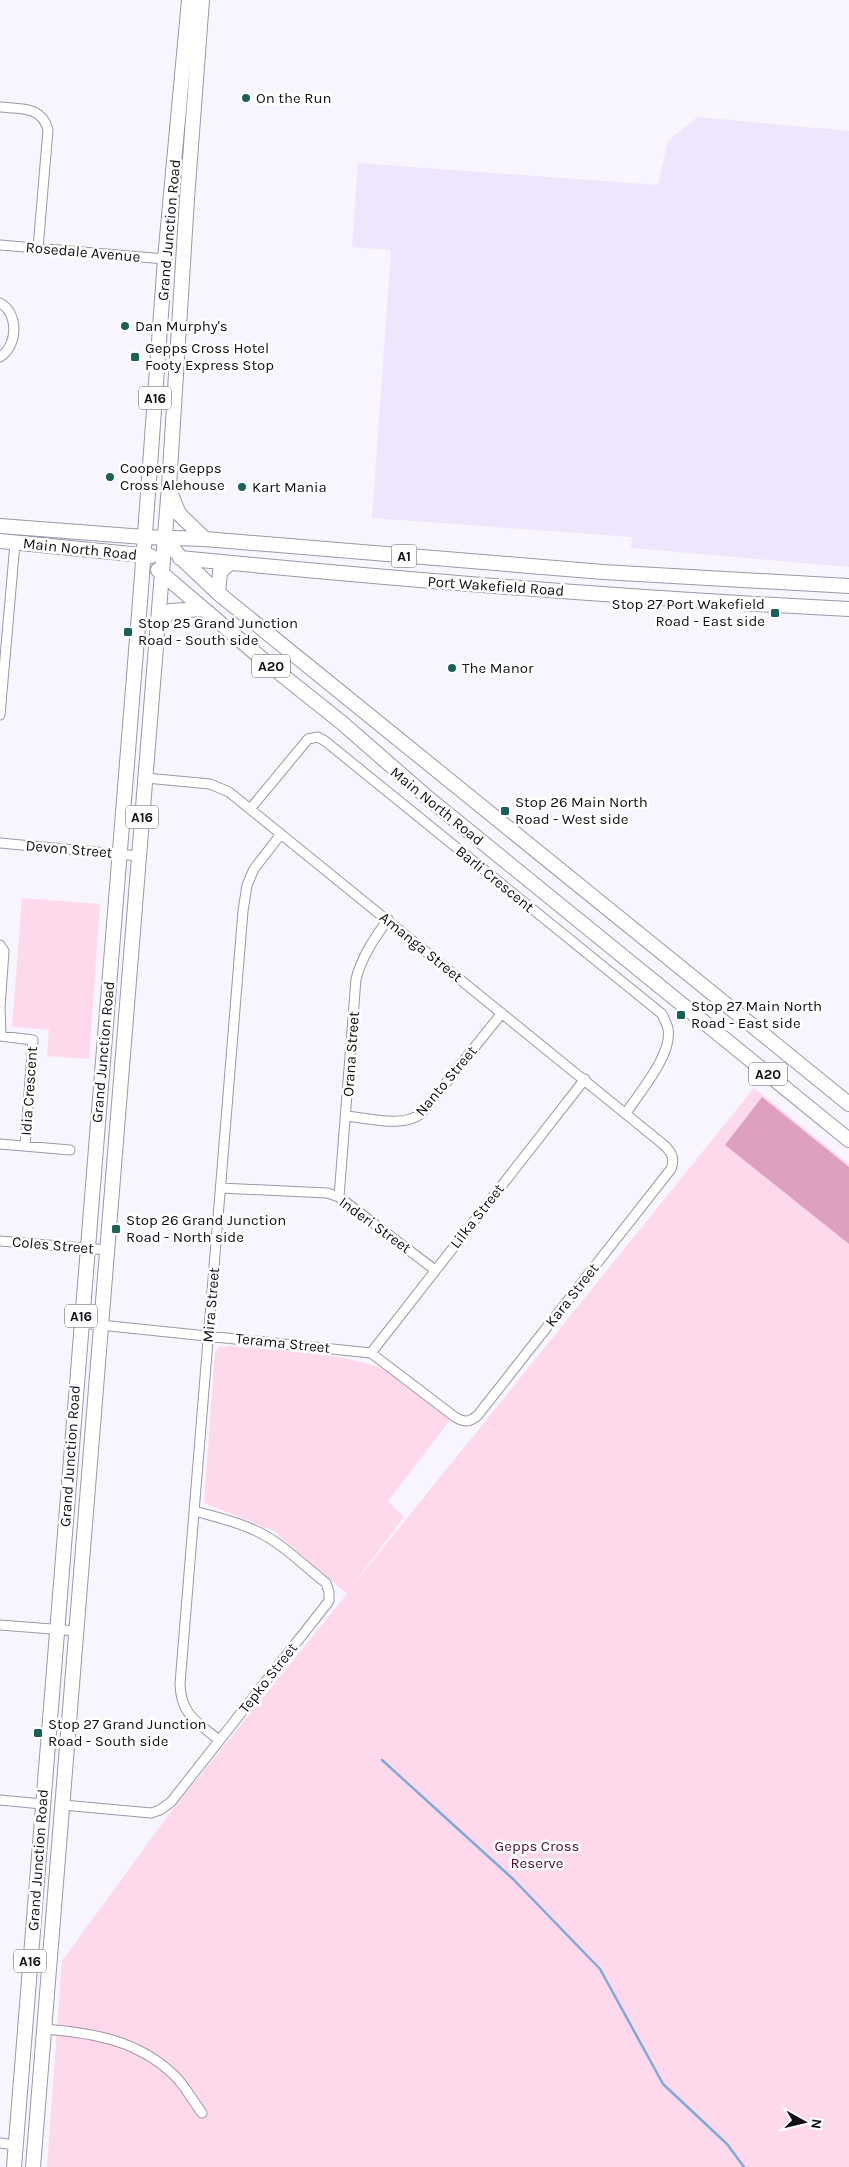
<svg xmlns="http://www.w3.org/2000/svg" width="849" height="2167" viewBox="0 0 849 2167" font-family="Karla,sans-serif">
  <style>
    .built { fill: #ede6fc }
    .green { fill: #fed9eb }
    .forest { fill: #dda0bf }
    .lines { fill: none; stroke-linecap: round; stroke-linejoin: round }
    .stream { stroke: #7fa9d9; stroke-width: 2.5 }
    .minor-casing { stroke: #9c97aa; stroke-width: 11 }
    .highway-casing { stroke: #9c97aa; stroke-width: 16 }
    .minor { stroke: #fff; stroke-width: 9 }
    .highway { stroke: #fff; stroke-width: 14 }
    .poi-dot { fill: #196257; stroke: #fff; stroke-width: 2 }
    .labels { text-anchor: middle; stroke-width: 5; stroke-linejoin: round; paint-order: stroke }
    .shield { fill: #fff; stroke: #58575c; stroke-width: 1 }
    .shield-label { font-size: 14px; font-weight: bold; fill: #110f16 }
    .poi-label { font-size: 15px; fill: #110f16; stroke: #fff; text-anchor: start }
    .street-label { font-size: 15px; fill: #110f16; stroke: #fff }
    .park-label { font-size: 15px; fill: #520a39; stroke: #fff }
  </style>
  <rect width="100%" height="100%" fill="#f8f5fe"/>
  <path class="built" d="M697,117L849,131V567L631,548L632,537L372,518L391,250L352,247L358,163L658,185L668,141Z"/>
  <path class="green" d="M22,898L100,904L89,1059L47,1056L49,1030L12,1027Z
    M754,1088L849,1164V2167H47L62,1961L172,1810L347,1594L274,1531L204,1503L215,1352L219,1347L230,1346C273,1351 348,1352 386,1371C408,1383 431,1405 450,1420L388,1501L404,1517L349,1590Z"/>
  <path class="forest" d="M762,1097L849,1167V1244L725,1145Z"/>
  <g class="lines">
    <path class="stream" d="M382,1760L513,1879L600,1969L663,2084L727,2144L744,2167"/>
    <defs>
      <path id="minor" d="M0,107C21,109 42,106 48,130L38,248
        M0,245L165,259
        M0,303C19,313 18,346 0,357
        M0,715L15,543
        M251,808L308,739L318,737L325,741L662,1014C664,1019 667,1024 668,1029C673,1054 639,1093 626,1113
        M0,843L139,856
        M0,945L4,951L0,1007L1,1036
        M0,1036L33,1040L25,1146
        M346,1116C369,1118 401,1128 421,1114L502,1013
        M0,1144L70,1150
        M221,1188L327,1193L339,1197L435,1270
        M339,1197L356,979C362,956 374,939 388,919
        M0,1241L107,1250
        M81,1323L371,1353L455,1417C465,1423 470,1422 478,1415L671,1169C675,1158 672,1153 664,1145L229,792L210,784L146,778
        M371,1353L585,1079
        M0,1625L77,1631
        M219,1740C197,1722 181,1715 180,1684L243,911L247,885L254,869L281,834
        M0,1800L42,1804
        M63,1805L151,1813L160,1810L171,1802L329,1601V1592L326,1583C303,1565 280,1541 254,1530C235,1521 215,1517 195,1511
        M45,2029C93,2033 138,2040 175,2076C185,2086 193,2101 202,2113
        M0,2143L15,2145"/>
      <path id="highway" d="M171,494L179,514L205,539
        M0,526L144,537L205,539L603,572L849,586
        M165,538L181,558L218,593L849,1104
        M0,541L151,556
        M180,558C403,580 626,598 849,609
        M158,570L267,663L341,722L428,798L849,1140
        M218,593L220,572L230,563
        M158,625L170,611L203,609
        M14,2167L141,589L165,259L189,0
        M33,2167L169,486L187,199L202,0"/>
    </defs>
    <use href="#minor" class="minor-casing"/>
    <use href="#highway" class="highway-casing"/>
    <use href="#minor" class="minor"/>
    <use href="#highway" class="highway"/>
  </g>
  <g class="poi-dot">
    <circle cx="246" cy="98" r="5"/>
    <circle cx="125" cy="326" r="5"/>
    <rect x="130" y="352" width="10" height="10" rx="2.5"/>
    <circle cx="110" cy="477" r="5"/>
    <circle cx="242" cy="487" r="5"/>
    <rect x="770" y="608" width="10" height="10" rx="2.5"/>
    <rect x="123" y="627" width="10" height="10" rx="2.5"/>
    <circle cx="452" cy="668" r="5"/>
    <rect x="500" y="806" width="10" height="10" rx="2.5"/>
    <rect x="676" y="1010" width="10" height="10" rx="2.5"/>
    <rect x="111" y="1224" width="10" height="10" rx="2.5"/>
    <rect x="33" y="1728" width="10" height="10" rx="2.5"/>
  </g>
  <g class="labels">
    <g class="shield">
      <rect x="139" y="386.5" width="32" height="23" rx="4"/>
      <rect x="391.5" y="544.5" width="25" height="23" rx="4"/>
      <rect x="252" y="654.5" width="38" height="23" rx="4"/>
      <rect x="126" y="805.5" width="32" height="23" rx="4"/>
      <rect x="749" y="1062.5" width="38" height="23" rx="4"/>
      <rect x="65" y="1304.5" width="32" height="23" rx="4"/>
      <rect x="14" y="1949.5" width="32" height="23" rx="4"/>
    </g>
    <g class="shield-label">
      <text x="155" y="403">A16</text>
      <text x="404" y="561">A1</text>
      <text x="271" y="671">A20</text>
      <text x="142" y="822">A16</text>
      <text x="768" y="1079">A20</text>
      <text x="81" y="1321">A16</text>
      <text x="30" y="1966">A16</text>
    </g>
    <g class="poi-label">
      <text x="256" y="103">On the Run</text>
      <text x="135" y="331">Dan Murphy's</text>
      <text x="145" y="353">Gepps Cross Hotel<tspan x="145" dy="17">Footy Express Stop</tspan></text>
      <text x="120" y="473">Coopers Gepps<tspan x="120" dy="17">Cross Alehouse</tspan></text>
      <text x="252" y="492">Kart Mania</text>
      <text x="765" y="609" text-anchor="end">Stop 27 Port Wakefield<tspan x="765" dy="17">Road - East side</tspan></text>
      <text x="138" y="628">Stop 25 Grand Junction<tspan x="138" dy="17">Road - South side</tspan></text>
      <text x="462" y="673">The Manor</text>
      <text x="515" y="807">Stop 26 Main North<tspan x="515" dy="17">Road - West side</tspan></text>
      <text x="691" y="1011">Stop 27 Main North<tspan x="691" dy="17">Road - East side</tspan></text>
      <text x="126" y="1225">Stop 26 Grand Junction<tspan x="126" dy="17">Road - North side</tspan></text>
      <text x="48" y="1729">Stop 27 Grand Junction<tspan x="48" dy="17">Road - South side</tspan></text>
    </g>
    <g class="street-label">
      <text transform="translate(169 230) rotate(-85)" y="5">Grand Junction Road</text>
      <text transform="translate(83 252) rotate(5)" y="5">Rosedale Avenue</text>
      <text transform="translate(80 549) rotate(6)" y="5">Main North Road</text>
      <text transform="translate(496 586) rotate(4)" y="5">Port Wakefield Road</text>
      <text transform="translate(437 806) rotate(39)" y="5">Main North Road</text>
      <text transform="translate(69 849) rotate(5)" y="5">Devon Street</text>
      <text transform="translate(495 879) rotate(39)" y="5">Barli Crescent</text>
      <text transform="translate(421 947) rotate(39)" y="5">Amanga Street</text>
      <text transform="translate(103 1052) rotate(-85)" y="5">Grand Junction Road</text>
      <text transform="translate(351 1054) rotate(-86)" y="5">Orana Street</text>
      <text transform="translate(446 1081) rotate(-50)" y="5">Nanto Street</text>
      <text transform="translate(29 1091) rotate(-86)" y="5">Idia Crescent</text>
      <text transform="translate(477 1216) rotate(-52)" y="5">Lilka Street</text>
      <text transform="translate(375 1225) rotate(36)" y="5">Inderi Street</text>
      <text transform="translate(53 1245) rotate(5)" y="5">Coles Street</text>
      <text transform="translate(572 1295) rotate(-52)" y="5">Kara Street</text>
      <text transform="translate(211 1305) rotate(-85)" y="5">Mira Street</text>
      <text transform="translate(283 1343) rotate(6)" y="5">Terama Street</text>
      <text transform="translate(70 1456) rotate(-86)" y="5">Grand Junction Road</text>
      <text transform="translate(268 1678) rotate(-52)" y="5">Tepko Street</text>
      <text transform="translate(38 1860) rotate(-86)" y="5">Grand Junction Road</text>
    </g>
    <g class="park-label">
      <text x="537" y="1851">Gepps Cross<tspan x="537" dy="17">Reserve</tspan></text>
    </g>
  </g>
  <g transform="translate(804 2122) rotate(98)" stroke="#ffffff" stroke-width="4" paint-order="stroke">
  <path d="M0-4L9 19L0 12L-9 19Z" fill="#110f16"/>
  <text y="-8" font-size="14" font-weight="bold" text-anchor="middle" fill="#110f16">N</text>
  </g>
</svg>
